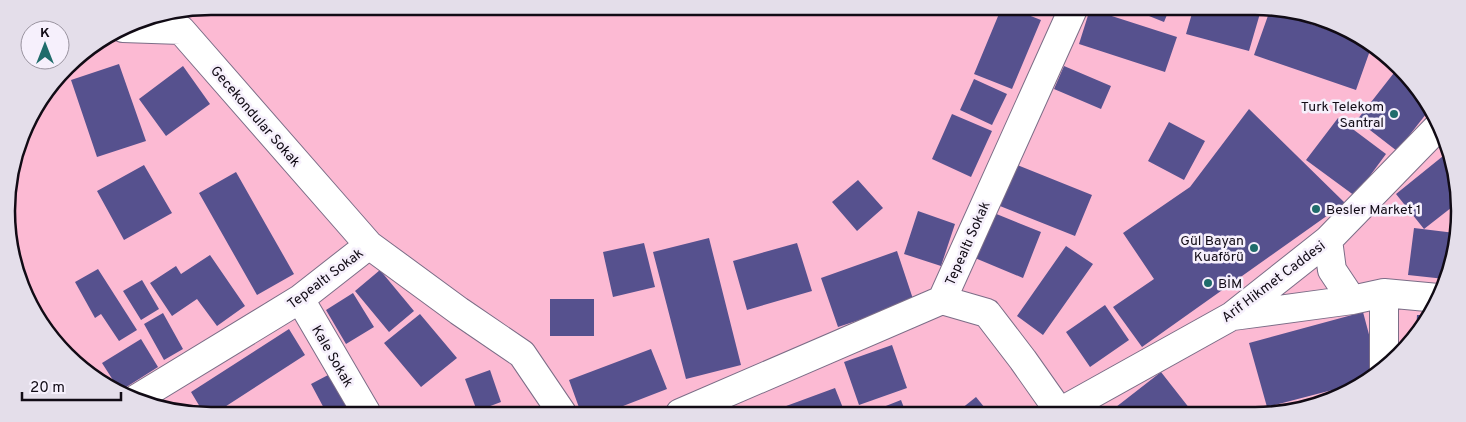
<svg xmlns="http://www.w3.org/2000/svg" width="1466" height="422" viewBox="0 0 1466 422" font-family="Overpass,sans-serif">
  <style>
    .green { fill: #fcbad3 }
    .building { fill: #56518e }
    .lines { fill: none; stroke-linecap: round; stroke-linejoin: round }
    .minor-casing { stroke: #7b6d87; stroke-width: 30 }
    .minor { stroke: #fff; stroke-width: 28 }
    .poi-dot { fill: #1f6c6b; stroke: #f6f0fc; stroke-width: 2 }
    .labels { text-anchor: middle; stroke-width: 5; stroke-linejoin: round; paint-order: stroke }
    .poi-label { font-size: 14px; fill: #110b15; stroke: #f6f0fc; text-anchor: end }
    .street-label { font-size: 14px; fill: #110b15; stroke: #f6f0fc }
    .rim { fill: none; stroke: #110b15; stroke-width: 2.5 }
  </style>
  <rect width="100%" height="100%" fill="#f6f0fc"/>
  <path class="green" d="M211,6L1295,10L1369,41L1425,97L1456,171V251L1432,313L1390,365L1334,400L1281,414L171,412L108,388L49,336L13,264L7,197L27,121L76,57L133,22Z"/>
  <path class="building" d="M1001,9H1013L1041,20L1012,89L974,74Z
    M1090,9L1177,37L1165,72L1079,44Z
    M1134,10H1169L1164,22Z
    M1193,10H1261L1249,51L1186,34Z
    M1270,10L1372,45L1356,90L1254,55Z
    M119,64L146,141L97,157L71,80Z
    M183,66L210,104L166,136L139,99Z
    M1064,66L1111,86L1101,109L1054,89Z
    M1397,69L1425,97L1430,109L1397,151L1357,120Z
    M974,79L1007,94L992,125L960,110Z
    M1249,109L1345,203L1142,347L1113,307L1154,279L1123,233L1190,187Z
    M952,114L992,131L971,177L932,159Z
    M1338,118L1386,154L1355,196L1306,160Z
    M1169,122L1205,141L1184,180L1148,161Z
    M1448,152L1456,171V204L1424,229L1396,194Z
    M1012,163L1092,195L1075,236L995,204Z
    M144,165L172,213L124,240L97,191Z
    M236,172L294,274L257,295L199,193Z
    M858,180L883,208L857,231L832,202Z
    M918,211L955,224L941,266L904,254Z
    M994,213L1041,232L1023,278L975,258Z
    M1414,228L1455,233L1451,263L1445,279L1408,275Z
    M709,238L741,365L686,379L653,252Z
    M644,243L655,287L613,297L603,252Z
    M797,243L812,291L747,310L733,261Z
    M1066,246L1093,264L1043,335L1017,316Z
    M897,251L914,302L838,327L821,278Z
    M210,255L245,306L217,326L197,299L172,316L150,283L176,266L181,274Z
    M98,269L137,330L119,341L101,314L95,318L75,282Z
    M380,270L414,311L389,332L355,291Z
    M142,280L159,309L141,320L123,291Z
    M353,293L374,327L346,344L326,310Z
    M550,299H594V336H550Z
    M1105,305L1129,340L1090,367L1066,332Z
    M1363,312L1379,372L1363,382L1267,407L1249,343Z
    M163,313L183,349L164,360L144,324Z
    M420,314L457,358L421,387L384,343Z
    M1417,315H1431L1416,333Z
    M289,329L305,355L217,412H203L191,392Z
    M141,339L158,367L120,391L102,363Z
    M892,345L907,388L859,405L844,362Z
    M651,349L667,389L605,413H581L569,380Z
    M490,370L501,402L477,411L465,379Z
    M1161,372L1190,409L1183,414H1107Z
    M330,374L350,412H326L311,384Z
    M835,388L845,413H780L778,409Z
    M976,397L989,413H956Z
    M901,400L906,413H868Z"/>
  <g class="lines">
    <defs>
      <path id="minor" d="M123,28L181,30L369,245
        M1328,240L1332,270L1352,300
        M1384,293V369
        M300,299L366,412
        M942,300L987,313L1023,360L1061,414
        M1233,316L1352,300L1384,293L1438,298
        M136,399L300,299L369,245L459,311L522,354L562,413
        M680,413L942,300L1073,9
        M1056,414L1232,316L1328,240L1438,127"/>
    </defs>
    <use href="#minor" class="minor-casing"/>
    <use href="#minor" class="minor"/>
  </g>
  <g class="poi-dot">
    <circle cx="1394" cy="114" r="5"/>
    <circle cx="1316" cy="209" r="5"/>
    <circle cx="1254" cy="248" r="5"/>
    <circle cx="1208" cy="283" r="5"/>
  </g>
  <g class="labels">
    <g class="poi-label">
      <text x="1384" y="111">Turk Telekom<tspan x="1384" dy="16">Santral</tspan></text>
      <text x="1326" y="214" text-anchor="start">Besler Market 1</text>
      <text x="1244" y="245">Gül Bayan<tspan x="1244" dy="16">Kuaförü</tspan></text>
      <text x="1218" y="288" text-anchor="start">BİM</text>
    </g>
    <g class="street-label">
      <text transform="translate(256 116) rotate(49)" y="5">Gecekondular Sokak</text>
      <text transform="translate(967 243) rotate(-66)" y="5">Tepealtı Sokak</text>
      <text transform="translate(325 278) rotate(-37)" y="5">Tepealtı Sokak</text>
      <text transform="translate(1273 281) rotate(-37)" y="5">Arif Hikmet Caddesi</text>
      <text transform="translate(333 356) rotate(60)" y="5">Kale Sokak</text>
    </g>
  </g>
  <path d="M0 0H1466V422H0ZM211 15H1255A196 196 0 0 1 1451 211V211A196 196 0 0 1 1255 407H211A196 196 0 0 1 15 211V211A196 196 0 0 1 211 15Z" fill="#e4deea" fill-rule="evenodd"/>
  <path class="rim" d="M211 15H1255A196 196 0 0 1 1451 211V211A196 196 0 0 1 1255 407H211A196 196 0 0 1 15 211V211A196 196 0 0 1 211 15Z"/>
  <g transform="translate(45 45)"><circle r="24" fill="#f6f0fc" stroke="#9a94a0"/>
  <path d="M0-4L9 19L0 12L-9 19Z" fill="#1f6c6b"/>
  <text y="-8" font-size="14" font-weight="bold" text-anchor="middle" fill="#110b15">K</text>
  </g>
  <path d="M22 392v8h99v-8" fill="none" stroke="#110b15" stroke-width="2.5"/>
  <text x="30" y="392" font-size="15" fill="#110b15" stroke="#f6f0fc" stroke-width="4" paint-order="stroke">20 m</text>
</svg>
